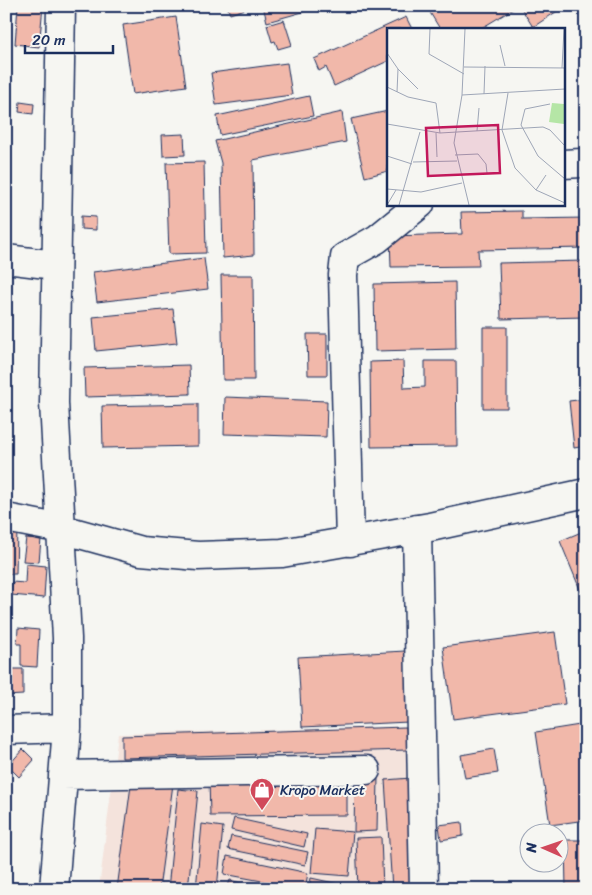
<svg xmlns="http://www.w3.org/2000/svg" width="592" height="895" viewBox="0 0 592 895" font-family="Sriracha,sans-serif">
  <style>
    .built { fill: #f4e3dc }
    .building { fill: #f1b8aa; stroke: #1b2f5e }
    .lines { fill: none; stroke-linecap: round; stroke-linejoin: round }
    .minor-casing { stroke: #1b2f5e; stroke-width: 31 }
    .minor { stroke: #f6f6f2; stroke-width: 28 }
    .labels { text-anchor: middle; stroke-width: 4; stroke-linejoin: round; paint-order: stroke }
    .poi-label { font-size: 14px; fill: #1b2f5e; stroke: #f6f6f2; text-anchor: start }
    .inset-road { fill: none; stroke: #9ea6b7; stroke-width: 1 }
    .view { fill: #c2185b; fill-opacity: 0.15; stroke: #c2185b; stroke-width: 2.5 }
    .inset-edge { fill: none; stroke: #1b2f5e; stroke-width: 2.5 }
  </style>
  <rect width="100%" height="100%" fill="#f6f6f2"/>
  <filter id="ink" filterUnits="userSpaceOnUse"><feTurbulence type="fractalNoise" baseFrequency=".02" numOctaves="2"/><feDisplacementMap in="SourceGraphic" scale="10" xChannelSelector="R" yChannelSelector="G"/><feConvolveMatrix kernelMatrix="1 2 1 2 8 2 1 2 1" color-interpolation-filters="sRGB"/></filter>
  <g filter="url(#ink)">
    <path class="built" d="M411,726L421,889H99L118,734Z"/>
    <path class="building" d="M18,6H43L39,47L15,44Z
      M227,6H255L230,14Z
      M263,6H317V8L267,22Z
      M426,6H518L480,29H440Z
      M524,6H565L533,27L521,8Z
      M176,17L186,86L133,94L123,25Z
      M406,17L412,29H388V61L334,86L326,67L319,71L314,59Z
      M284,20L292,45L278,49L275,41L272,42L267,25Z
      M287,63L292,95L216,105L211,73Z
      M309,96L313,116L220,135L217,116Z
      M20,102L34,104L33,114L19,112Z
      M388,111V171L365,177L351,119Z
      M342,112L346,142L253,160L254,255L223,258L221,163L215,141Z
      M184,134L185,155L163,156L162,135Z
      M204,162L206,253L169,254L166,163Z
      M522,211V219L586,218V248L478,250L479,266L391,267L390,236L462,234L461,212Z
      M81,216L96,217V230L81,229Z
      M204,258L208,289L97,302L93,272Z
      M584,261L585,317L501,319L499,263Z
      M221,275H253L254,380H223Z
      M455,282L456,349L375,351L374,284Z
      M173,309L177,343L96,351L93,317Z
      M483,327H507V408H483Z
      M307,334H327V375H308Z
      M403,361L404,388L425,387V361H456L457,446L371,447L370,362Z
      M189,365L190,394L85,397L84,368Z
      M225,397L327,401L326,437L224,434Z
      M586,399V446L574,448L569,401Z
      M198,404V446L103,448L102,406Z
      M6,529H17L16,574H6Z
      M586,530V604L560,541Z
      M26,538L41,539L39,562L23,561Z
      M26,564L46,566L44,598L11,595L12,582L25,583Z
      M18,628L39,630L37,667L21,666V644H17Z
      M555,632L565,704L453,719L443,647Z
      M586,637V660L581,638Z
      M405,651L409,722L302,727L298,657Z
      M6,669H23V695L6,696Z
      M586,724V820L550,825L536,732Z
      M406,727L407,750L122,758V736Z
      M23,749L34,760L19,777L8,766Z
      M494,749L498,773L465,778L461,755Z
      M355,776H378L377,831L354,832Z
      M347,777V815L210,816L209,779Z
      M132,778L173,784L159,889H117Z
      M411,778L417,889H392L385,780Z
      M178,789L198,791L188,889H168Z
      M234,818L307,834L304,847L231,830Z
      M462,822L463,836L441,840L439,825Z
      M202,824L223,827L217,889H196Z
      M315,829L353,832L349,876L311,873Z
      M231,836L308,852L305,865L228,849Z
      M381,837L383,889H358L356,838Z
      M565,840H586V889H566Z
      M227,856L308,873L305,889L224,874Z
      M311,878L348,886V889H309Z
      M230,880L263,889H227Z"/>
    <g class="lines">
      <defs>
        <path id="minor" d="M563,164L582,163
          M6,259L55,265
          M6,518L62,529L141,551L198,556L282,553L430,527L586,493
          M417,529L424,889
          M350,542L343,275L345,257L377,239L420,204
          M6,730L67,728
          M63,775L366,770
          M54,889L67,728V638L54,403L61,6"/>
      </defs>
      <use href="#minor" class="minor-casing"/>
      <use href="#minor" class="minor"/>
    </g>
  </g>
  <defs>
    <symbol id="shop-pin" viewBox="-11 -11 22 30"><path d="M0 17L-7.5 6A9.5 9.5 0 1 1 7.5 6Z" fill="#d1495b" stroke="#f6f6f2"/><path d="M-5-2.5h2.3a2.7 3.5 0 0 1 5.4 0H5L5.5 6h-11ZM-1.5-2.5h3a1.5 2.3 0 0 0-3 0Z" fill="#fff"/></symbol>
  </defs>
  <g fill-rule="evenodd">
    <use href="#shop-pin" x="248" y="776" width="28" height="38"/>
  </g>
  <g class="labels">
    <g class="poi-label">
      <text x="280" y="795">Kropo Market</text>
    </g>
  </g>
  <g transform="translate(387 28)">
    <rect width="178" height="178" fill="#f6f6f2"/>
    <path d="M165,75L177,76V96L162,94Z" fill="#b5e6a6"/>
    <path class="inset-road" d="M43,1L42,26L77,46M78,1L75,67L67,115L82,177M113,17L118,38M0,25L11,41L31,61M77,39L178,40M175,40L177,1M0,59L21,69L49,75L53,105M10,64L11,41M121,65L115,102L128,140L149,162L178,175M97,66L98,38M75,67L178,61M163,76L138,81L134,97L151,128L178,151M0,96L53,105L156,99L163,102L178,118M90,103L92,80M49,105L50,129M68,127L91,126L99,136L100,145M0,128L25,136M26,134L70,133M0,161L34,164L75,155M149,162L159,147M0,177L9,162M12,177L33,104"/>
    <path class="view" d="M111,97L113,145L41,148L39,100Z"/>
    <rect width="178" height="178" class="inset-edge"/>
  </g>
  <rect width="592" height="895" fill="none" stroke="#f6f6f2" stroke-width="25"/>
  <rect x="12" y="12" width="567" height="870" fill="none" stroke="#1b2f5e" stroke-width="2" filter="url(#ink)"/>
  <g transform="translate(544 848) rotate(272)"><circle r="24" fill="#f6f6f2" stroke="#9ea6b7"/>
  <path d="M0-4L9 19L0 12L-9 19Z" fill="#d1495b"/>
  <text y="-8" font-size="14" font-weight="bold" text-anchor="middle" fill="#1b2f5e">N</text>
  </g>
  <path d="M25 45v8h88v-8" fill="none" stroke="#1b2f5e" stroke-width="2.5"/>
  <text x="32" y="45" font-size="15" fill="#1b2f5e" stroke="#f6f6f2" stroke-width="4" paint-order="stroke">20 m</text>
</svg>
